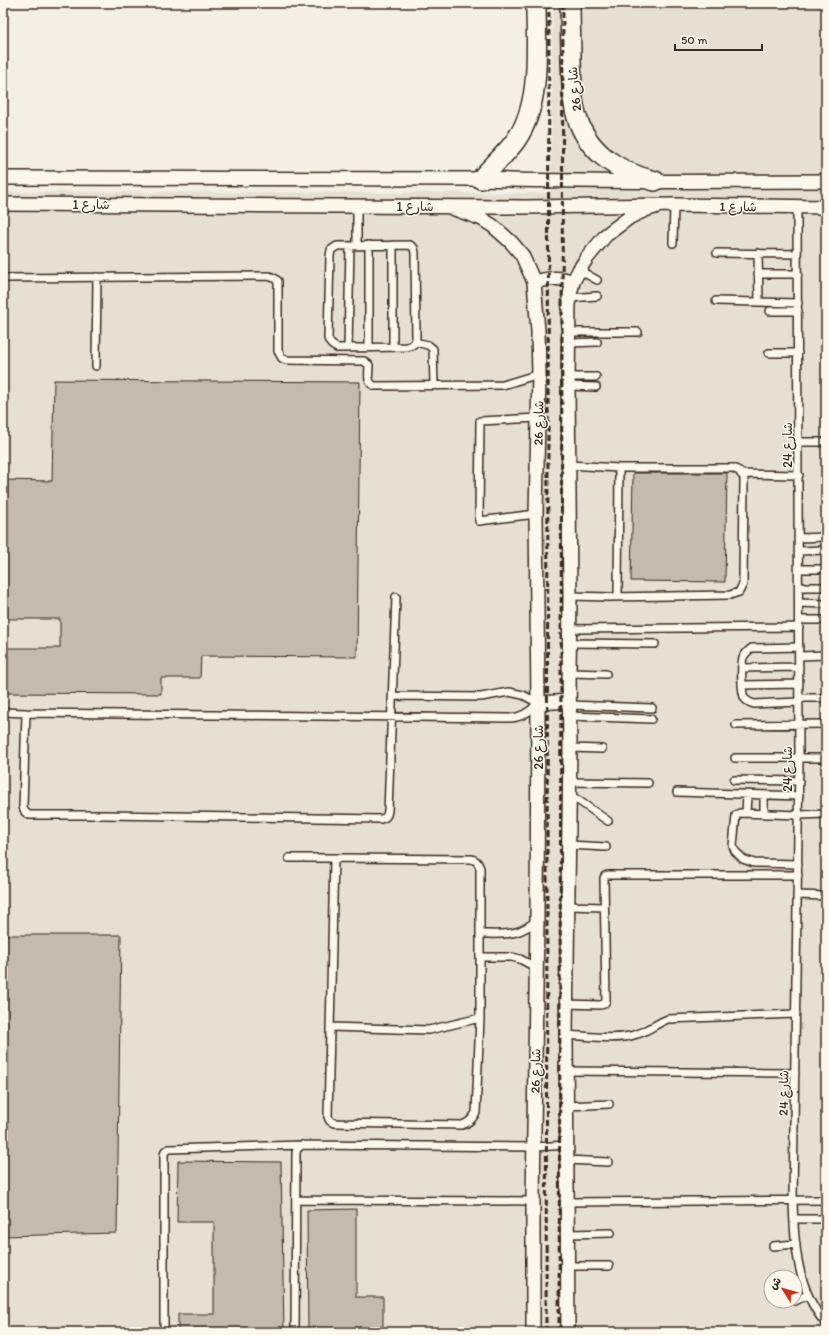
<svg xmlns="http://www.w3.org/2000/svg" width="829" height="1335" viewBox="0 0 829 1335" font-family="Itim,'Playpen Sans Arabic',sans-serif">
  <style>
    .built { fill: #e5dfd4; fill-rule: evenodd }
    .building { fill: #c3bbb0; stroke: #3b2a1e }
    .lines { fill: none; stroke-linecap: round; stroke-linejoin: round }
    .service-casing { stroke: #3b2a1e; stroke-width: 10 }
    .minor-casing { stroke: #3b2a1e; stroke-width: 16 }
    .secondary-casing { stroke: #3b2a1e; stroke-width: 22 }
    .service { stroke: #fbf7ec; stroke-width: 7 }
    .minor { stroke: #fbf7ec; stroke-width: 13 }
    .secondary { stroke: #fbf7ec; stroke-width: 19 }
    .rail { stroke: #3b2a1e; stroke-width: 3; stroke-dasharray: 6 3; stroke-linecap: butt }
    .labels { text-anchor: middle; stroke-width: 3; stroke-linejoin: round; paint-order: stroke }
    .street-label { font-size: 13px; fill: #3b2a1e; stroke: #fbf7ec }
  </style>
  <rect width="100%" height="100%" fill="#f3efe4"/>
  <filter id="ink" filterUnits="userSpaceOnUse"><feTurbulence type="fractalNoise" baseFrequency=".025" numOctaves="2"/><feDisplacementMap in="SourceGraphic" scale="8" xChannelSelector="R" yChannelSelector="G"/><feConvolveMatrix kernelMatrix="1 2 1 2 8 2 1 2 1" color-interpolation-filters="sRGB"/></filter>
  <g filter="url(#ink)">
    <path class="built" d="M553,3H826V1332H3V192L551,193ZM771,1277H795V1301H771Z"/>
    <path class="building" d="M54,380L360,382L357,657L201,656L200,678H161V694L3,693L4,648H60V619H3V480L52,481Z
      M633,473H727L725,582L631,581Z
      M3,935H121L117,1233L3,1236Z
      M178,1161L281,1162L284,1332H178V1314H214V1222H177Z
      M356,1209V1297H383V1332H308L307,1210Z"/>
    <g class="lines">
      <defs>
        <path id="service" d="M357,206V246
          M797,207L799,758L793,1200C794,1243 797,1290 826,1324
          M673,243L674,205
          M393,245V347
          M410,245L414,248L415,253L416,339C415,344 412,346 407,347L337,348C332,346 329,343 328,338L330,256L331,250L337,246Z
          M717,253L797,254
          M758,253L759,302
          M579,270L597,280
          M758,274H798
          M3,278L269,276L274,278L278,281V351L282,358L286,360L364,361L369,365C369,374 366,383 375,386L503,385L539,374
          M569,298L597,296
          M716,301L798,303
          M770,311H798
          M569,332H638
          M415,342L428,345L433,349L434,385
          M568,343L597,342
          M369,347V245
          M348,348L350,246
          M769,353H798
          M96,366L97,277
          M568,377H596
          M568,386L596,387
          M799,442H826
          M569,465L619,468H733L739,471L744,478L743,584L739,592L730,595L610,597L570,596
          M741,474L799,475
          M536,514L479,521L480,421L538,418
          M799,538L826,537
          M799,551L826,550
          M799,569H820
          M799,587H826
          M618,597L619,468
          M799,603L826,604
          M799,620H826
          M570,629L799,627
          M569,643L655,644
          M799,647L752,648C748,651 745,653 743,658C741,664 741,694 745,699C748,702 751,703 754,704L799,702
          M799,656L826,655
          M742,668L799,667
          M569,673L606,674
          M743,685L799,684
          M799,698H826
          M569,705L652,708
          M3,712L26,713L509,718C521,718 530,712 538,703L523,695L509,692L481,697L393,696
          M26,713L23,807L25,812L29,815H103L381,819C386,818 387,816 388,811L396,597
          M570,716L651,719
          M736,725L826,724
          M570,748L602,749
          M735,758H826
          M734,780L799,781
          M569,782L648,783
          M677,792L799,796
          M569,794L608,821
          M746,813L747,795
          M764,814V795
          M569,845L606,847
          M289,858H334L328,1117L330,1121L334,1123L462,1125C469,1123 472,1119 476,1113L480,1018V868C478,862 476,860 471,859L334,858
          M798,864L754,863L743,859L735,851L733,846L736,815L740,813L799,815L826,814
          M797,895L826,896
          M569,906L604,907
          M480,934C505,934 517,937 537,920
          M480,957H512L520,959L537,968
          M566,1004L600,1005L604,1004L606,1001L604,878L605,876L608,875H798
          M330,1027L429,1030L480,1018
          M566,1035C587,1036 618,1041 637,1034C648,1031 657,1023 668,1019L796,1014
          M567,1071L795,1073
          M567,1106L609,1104
          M567,1160L608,1162
          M296,1200L533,1201
          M568,1202L826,1200
          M794,1219H826
          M568,1234L611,1233
          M773,1246L796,1244
          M568,1266H609
          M795,1301L807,1295
          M164,1332V1155L165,1151L169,1149L302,1145L535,1147L567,1145
          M295,1332L296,1153L297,1149L302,1145"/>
        <path id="minor" d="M3,178L481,179C596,183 711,181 826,181
          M3,204L525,207L674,205L826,207
          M449,207L482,219L493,226L511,242L522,255L534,282L538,331L539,374L536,514L538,703L537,920L533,1201V1332
          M534,282C548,279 559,276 573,282
          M538,703L569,701
          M568,1332L566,1035L570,748L569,673L570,596L568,386L569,298L573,282L579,270L587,258L606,235L630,217L645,210L658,206"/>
        <path id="secondary" d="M570,3C570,22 571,42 571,61C572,78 571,94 575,110C584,150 617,172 655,181
          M481,179C492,166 506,154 516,140C542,103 536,47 536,3"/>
      </defs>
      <use href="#service" class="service-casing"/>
      <use href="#minor" class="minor-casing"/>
      <use href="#secondary" class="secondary-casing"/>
      <use href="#service" class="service"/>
      <use href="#minor" class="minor"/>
      <use href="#secondary" class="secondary"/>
      <path class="rail" d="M546,1332L549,3
        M559,1332L563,3"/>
    </g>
  </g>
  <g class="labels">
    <g class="street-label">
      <text transform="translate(574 89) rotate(-96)" y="5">شارع 26</text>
      <text x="91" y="209">شارع 1</text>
      <text x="415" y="211">شارع 1</text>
      <text transform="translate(738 206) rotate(1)" y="5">شارع 1</text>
      <text transform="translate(538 423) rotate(-89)" y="5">شارع 26</text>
      <text transform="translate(787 445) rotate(-90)" y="5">شارع 24</text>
      <text transform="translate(538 747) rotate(-90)" y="5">شارع 26</text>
      <text transform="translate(787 769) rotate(-90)" y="5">شارع 24</text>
      <text transform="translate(535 1071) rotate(-89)" y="5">شارع 26</text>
      <text transform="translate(783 1093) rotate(-89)" y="5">شارع 24</text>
    </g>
  </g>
  <rect width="829" height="1335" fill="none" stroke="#fbf7ec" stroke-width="16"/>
  <rect x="8" y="8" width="813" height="1319" fill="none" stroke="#3b2a1e" stroke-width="1.5" filter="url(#ink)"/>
  <g transform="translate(783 1289) rotate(307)"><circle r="19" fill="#fbf7ec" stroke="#aea59a"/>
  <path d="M0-3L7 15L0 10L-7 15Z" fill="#c8321e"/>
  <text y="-6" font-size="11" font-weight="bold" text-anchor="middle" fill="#3b2a1e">ش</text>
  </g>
  <path d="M675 44v6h87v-6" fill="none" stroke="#3b2a1e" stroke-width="2"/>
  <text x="681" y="44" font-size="12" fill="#3b2a1e" stroke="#fbf7ec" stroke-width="3" paint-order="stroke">50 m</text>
</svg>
